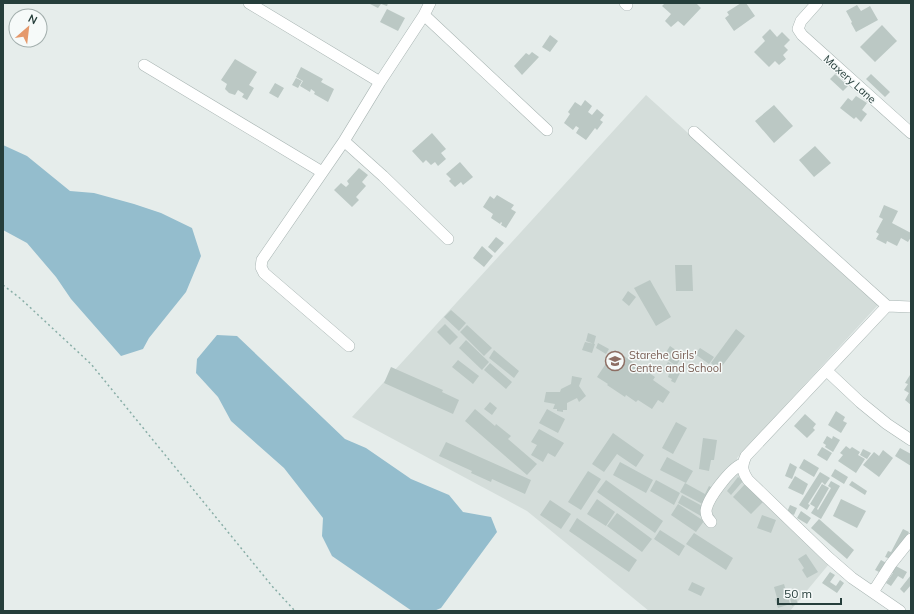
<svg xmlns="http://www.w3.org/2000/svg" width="914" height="614" viewBox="0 0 914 614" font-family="Mulish,sans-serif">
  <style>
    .built { fill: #d4ddda }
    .water { fill: #94bdcd }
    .building { fill: #bbc8c4 }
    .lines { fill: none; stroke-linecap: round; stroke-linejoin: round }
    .minor-casing { stroke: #a9b5b3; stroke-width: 12 }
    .path { stroke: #89aea7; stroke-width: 1.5; stroke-dasharray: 2 3; stroke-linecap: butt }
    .minor { stroke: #fff; stroke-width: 11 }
    .labels { text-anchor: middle; stroke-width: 3; stroke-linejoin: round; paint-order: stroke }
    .street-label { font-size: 11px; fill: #263e3b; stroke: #f6faf9 }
    .education-label { font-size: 11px; fill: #785e54; stroke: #f6faf9; text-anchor: start }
  </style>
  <rect width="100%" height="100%" fill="#e6edeb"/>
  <path class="built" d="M646,95L878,305L737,458L739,474L829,564L790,611H649L527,511L352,417Z"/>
  <path class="water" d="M3,145L27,156L70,191L94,193L134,204L161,213L192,228L201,256L186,292L149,338L143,349L121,356L71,299L56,277L27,243L3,230Z
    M217,335L237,336L345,439L366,448L411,479L449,495L463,512L491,517L497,532L441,608L434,611H412L332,556L322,536L323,518L284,468L231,421L218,397L196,373L197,359Z"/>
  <path class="building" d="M368,3H388L387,6L381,4L378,8Z
    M665,3H696L701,8L684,26L678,21L671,27L665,21L671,14L662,6Z
    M741,3H746L755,16L734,31L725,18L729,15L727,12Z
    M857,5L861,11L870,6L878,20L856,32L851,23L852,22L846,11Z
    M387,9L405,18L398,31L380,22Z
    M882,25L897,41L875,62L860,47Z
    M770,29L777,37L782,32L790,40L784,46L788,50L783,55L786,59L779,65L775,61L769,67L754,52L765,41L762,37Z
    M550,35L558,41L550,52L542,47Z
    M532,52L539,57L522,75L514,66L526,53L529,55Z
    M235,59L257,72L249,85L254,88L247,100L242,97L244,94L238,90L235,95L229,93L225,89L227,84L221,80Z
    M301,67L323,79L321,82L334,89L328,102L314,94L315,92L311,89L310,92L300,86L303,81L296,77Z
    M835,74L848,86L843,91L830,79Z
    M871,74L890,92L885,97L866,79Z
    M296,78L302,81L298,88L292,85Z
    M275,83L284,88L278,98L269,93Z
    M856,96L867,103L862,110L867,114L861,122L856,117L854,119L840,108L848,98L852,101Z
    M585,100L592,106L588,112L592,115L597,109L604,115L600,120L603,122L597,130L595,128L586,140L576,133L579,128L576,126L573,130L564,123L570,114L568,112L575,102L581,106Z
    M774,105L793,126L774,143L755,121Z
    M432,133L446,149L441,153L446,159L438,166L435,162L431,165L426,160L423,163L412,151Z
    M815,146L831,163L814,177L799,160Z
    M460,162L473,177L463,185L461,182L455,187L449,181L451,179L446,174Z
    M359,168L368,175L362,182L366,186L356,197L359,200L352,207L334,190L341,183L346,187L349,184L347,181Z
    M497,195L514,205L511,209L516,212L506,228L501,225L502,223L501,222L500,224L491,218L493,214L483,207L490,196L494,199Z
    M884,205L898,211L892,223L911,233V237L908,242L901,238L897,246L887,241L886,244L876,239L879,234L876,232L883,219L879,217Z
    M496,237L504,243L495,253L488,247Z
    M482,246L493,256L484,267L473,258Z
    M675,265H692L693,291H676Z
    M650,280L671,317L656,326L634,288Z
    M628,291L636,297L629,306L622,300Z
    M451,310L466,323L459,331L444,317Z
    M445,324L458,337L450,345L437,332Z
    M467,325L492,348L484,356L460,332Z
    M736,329L745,336L719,370L711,363Z
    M588,333L596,336L594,344L586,341Z
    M466,340L489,362L482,370L459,348Z
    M585,342L595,344L592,353L582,350Z
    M598,343L609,349L606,354L596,348Z
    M670,346L683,355L676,366L668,360L670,358L665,354Z
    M700,348L714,357L709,364L695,354Z
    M494,350L519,371L514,378L489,358Z
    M615,350L655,377L653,380L670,392L663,403L658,400L652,409L638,400L636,402L626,395L625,397L607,385L608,384L597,377Z
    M458,360L479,376L473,384L452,367Z
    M668,362L682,369L675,383L671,381L672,379L668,377L669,374L663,371Z
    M490,363L512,382L506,389L484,370Z
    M391,367L443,390L442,392L459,400L453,414L384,383Z
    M910,375L911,376V405L905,400L909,393L904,390L908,384L905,383Z
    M572,376L582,378L579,386L586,396L579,402L577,398L567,403V410H563V412L557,411V409H553L555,404L544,402L546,392H560L561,389L571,384Z
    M490,402L497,408L492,415L484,409Z
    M475,409L495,426L496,424L511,436L508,439L537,464L527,475L465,421Z
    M547,409L565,419L558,433L539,423Z
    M836,411L845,417L843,421L847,423L841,433L828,425Z
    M805,414L816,424L813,428L815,430L807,438L794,426Z
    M676,422L687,428L673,454L662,448Z
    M539,429L564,443L555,457L548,453L543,462L531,455L537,445L531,442Z
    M613,433L644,455L636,467L617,454L604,472L592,464Z
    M827,436L832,439L833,436L840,440L833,452L825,447L826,445L823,443Z
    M703,438L717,440L714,460H711L709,471L699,469Z
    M446,442L531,480L525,494L492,479L491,482L471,473L472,471L439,456Z
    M846,446L850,449L852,447L860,452L858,455L865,459L856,473L838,461L843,455L840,453Z
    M822,447L832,453L827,461L817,455Z
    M900,448L911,454V466L895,456Z
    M863,449L871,453L867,459L860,455Z
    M883,450L893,458L879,477L863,465L874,452L879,456Z
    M667,457L693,471L686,483L660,470Z
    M804,459L819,468L814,477L799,468Z
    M620,462L653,480L646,493L613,475Z
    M790,463L797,467L792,479L785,476Z
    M835,469L848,477L844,484L831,476Z
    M588,471L601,479L581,510L568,502Z
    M820,472L830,478L825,485L822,482L808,504L810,505L807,510L799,505Z
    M795,476L808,484L803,495L788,488Z
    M738,477L743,481L731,495L727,491Z
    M606,480L663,521L655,533L597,492Z
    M656,480L680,493L674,505L650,491Z
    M831,481L840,486L821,519L811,513L815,507L810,504L822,484L829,488L817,509L818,510L831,488L828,486Z
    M852,481L867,491L865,495L849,485Z
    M685,483L705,494L709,486L716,490L706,506L680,492Z
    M745,484L763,502L751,514L733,497Z
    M682,495L706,508L701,516L678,503Z
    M597,499L615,512L606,526L587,514Z
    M841,499L866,511L857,528L833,516Z
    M550,500L571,514L561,529L540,515Z
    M678,504L704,521L696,532L671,515Z
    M790,505L797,508L794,515L787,512Z
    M801,511L811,518L807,524L797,518Z
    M617,513L652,539L642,552L607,526Z
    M762,515L776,520L771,533L757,528Z
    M577,518L637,560L629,572L569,531Z
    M819,519L854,550L847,559L811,528Z
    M903,529L909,532L897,555L891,559L885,557L888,551L891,552Z
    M660,530L685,546L679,556L654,539Z
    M694,533L733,558L726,570L686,544Z
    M806,554L818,572L807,578L802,570L804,568L798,559Z
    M881,560L888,564L883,574L875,570Z
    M894,565L907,572L903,579L898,576L891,586L886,583L893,573L890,571Z
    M830,572L835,575L830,582L836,586L840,580L844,583L837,593L822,583Z
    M911,575V585L904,593L900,589Z
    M692,582L705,588L701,596L688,590Z
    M784,584L790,604L778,608L775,599L777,598L774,587Z
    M795,596L798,604L792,606L790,598Z"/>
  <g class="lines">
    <defs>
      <path id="minor" d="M249,3L380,82
        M625,3L627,5
        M817,3L801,21L798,29L802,35L911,133
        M424,15L547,130
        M144,65L322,172
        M694,132L887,306
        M344,141L383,176L448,239
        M349,346L264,273L261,267L262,260L344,141L380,82L424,15L430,3
        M827,371L860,402L887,424L911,440
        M711,522C708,519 706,516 706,511C707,499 730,469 742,464
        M873,592L891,564L911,539
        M900,611L852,578L829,558L748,480C742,471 741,466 746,456L887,306L911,307"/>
    </defs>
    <use href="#minor" class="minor-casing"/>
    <path class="path" d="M3,285L21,299L91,364L272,586L295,611"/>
    <use href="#minor" class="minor"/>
  </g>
  <defs>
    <symbol id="school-ring" viewBox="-11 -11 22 22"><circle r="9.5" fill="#f6faf9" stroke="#8d6e63" stroke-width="1.5"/><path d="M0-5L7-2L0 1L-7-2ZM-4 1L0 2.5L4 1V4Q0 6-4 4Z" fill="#8d6e63"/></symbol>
  </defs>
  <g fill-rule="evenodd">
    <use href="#school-ring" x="604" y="350" width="22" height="22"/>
  </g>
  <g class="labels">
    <g class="street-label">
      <text transform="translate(850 79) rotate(42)" y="4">Maxery Lane</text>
    </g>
    <g class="education-label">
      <text x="629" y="359">Starehe Girls'<tspan x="629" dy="13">Centre and School</tspan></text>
    </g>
  </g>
  <rect width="914" height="614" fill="none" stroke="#263e3b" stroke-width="8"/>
  <g transform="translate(28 28) rotate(28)"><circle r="19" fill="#f6faf9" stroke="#a3afad"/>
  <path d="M0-3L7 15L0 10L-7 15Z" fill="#e5996c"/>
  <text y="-6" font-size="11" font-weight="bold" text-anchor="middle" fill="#263e3b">N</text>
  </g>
  <path d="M778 598v6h63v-6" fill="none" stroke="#263e3b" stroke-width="2"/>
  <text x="784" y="598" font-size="12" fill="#263e3b" stroke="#f6faf9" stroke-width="3" paint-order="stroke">50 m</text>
</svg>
